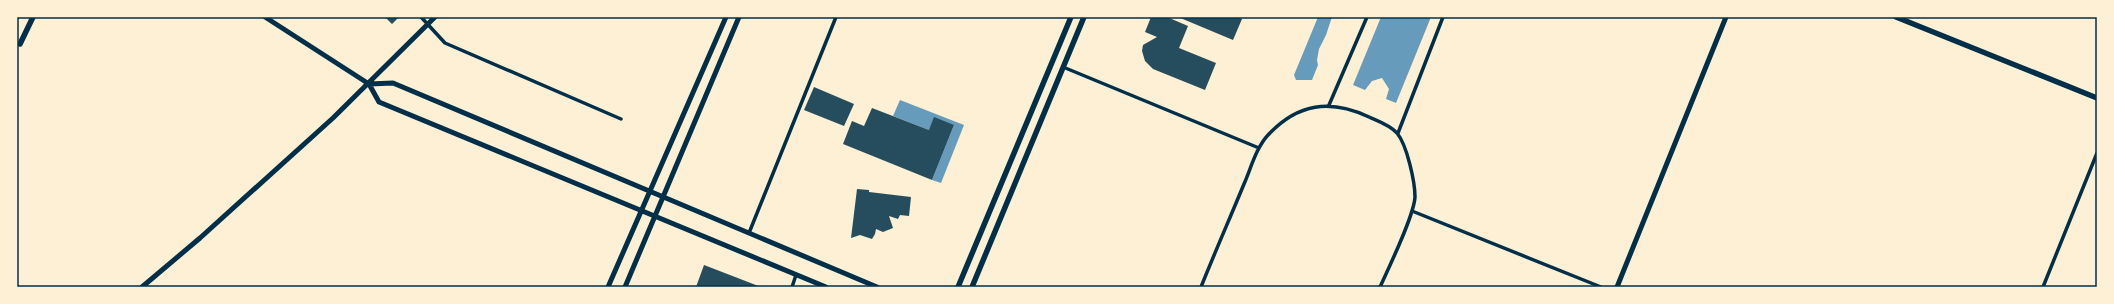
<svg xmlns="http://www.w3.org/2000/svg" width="2114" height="304" viewBox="0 0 2114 304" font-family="Figtree,sans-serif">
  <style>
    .water { fill: #669bbc }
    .building { fill: #264d5e }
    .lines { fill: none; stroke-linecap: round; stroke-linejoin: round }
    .minor { stroke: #003049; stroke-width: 3.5 }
    .secondary { stroke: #003049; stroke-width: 5 }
    .primary { stroke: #003049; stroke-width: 5.5 }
    .neatline { fill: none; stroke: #003049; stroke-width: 1.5 }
  </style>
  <rect width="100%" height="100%" fill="#fdf0d5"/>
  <path class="water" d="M1318,17H1332L1326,35L1319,49L1317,60L1318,65L1312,80H1296L1294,75Z
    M1381,17H1431L1396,103L1386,99L1389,89L1382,78L1372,81L1365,90L1353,85Z
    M900,100L964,125L941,183L932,180L954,125L929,130L893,116Z"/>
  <path class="building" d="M385,17H399L392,24Z
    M1151,17H1167L1188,26L1179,48L1216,63L1205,90L1153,69L1145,61L1142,51L1143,45L1157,37L1145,32Z
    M1178,17H1238L1242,19L1233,40Z
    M814,87L854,104L844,126L804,110Z
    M872,108L929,130L934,117L954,125L932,180L843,144L852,121L864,126Z
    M857,189L869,190V192L911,197L909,216L900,215L898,219L889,216L893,228L883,232L876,229L875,234L872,239L860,235L851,238Z
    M704,265L761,287H696Z"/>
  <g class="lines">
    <path class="minor" d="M421,17L445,43L621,119
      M1063,67L1259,148
      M1329,105L1367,17
      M1398,133L1443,17
      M1412,211L1601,287
      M749,233L836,17
      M792,287L796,275
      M1201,287C1215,252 1230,218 1244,184C1251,168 1256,148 1268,135C1298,103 1330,99 1369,117C1378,121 1390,125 1397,133C1407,145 1415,182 1415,197C1414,216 1389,267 1380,287
      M2043,287L2097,153"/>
    <path class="secondary" d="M265,17L369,84L379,102L826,287
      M369,84L393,83L877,287
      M142,287L200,238L333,118L435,17
      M608,287L726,17
      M625,287L739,17
      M1617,287L1726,17"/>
    <path class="primary" d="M1896,17L2097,98
      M20,44L33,17
      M958,287L1071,17
      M972,287L1084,17"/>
  </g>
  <rect width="2114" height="304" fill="none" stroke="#fdf0d5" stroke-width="36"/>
  <rect x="18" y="18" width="2078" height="268" class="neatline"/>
</svg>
